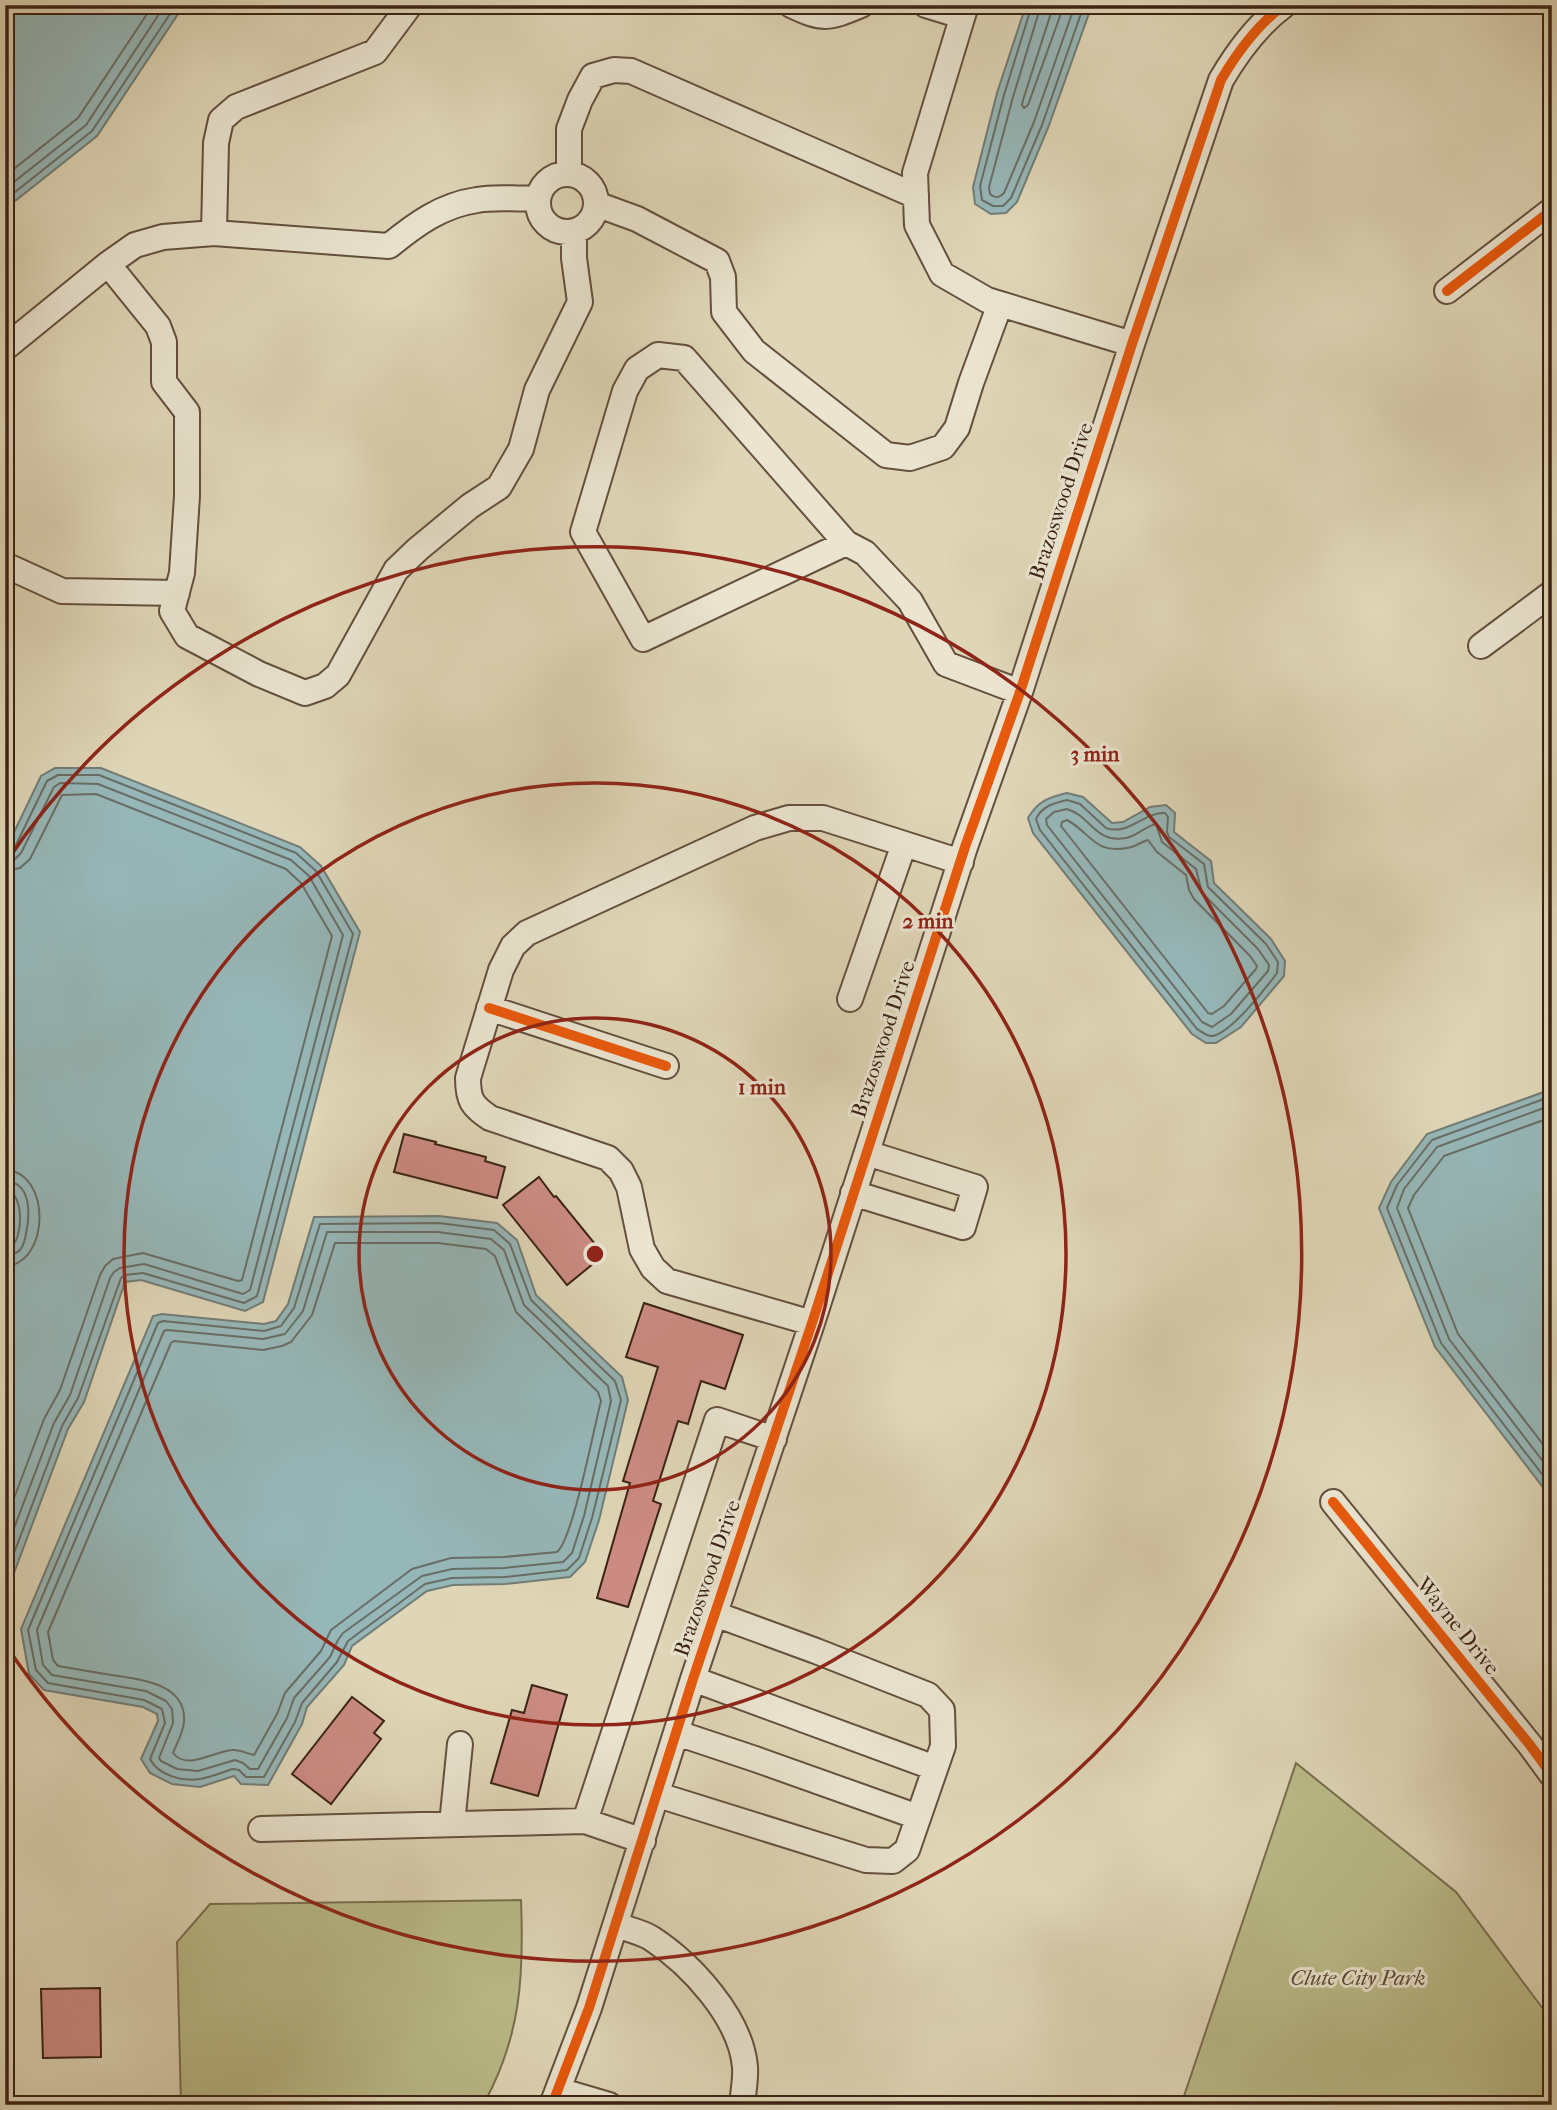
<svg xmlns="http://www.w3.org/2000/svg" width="1557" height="2110" viewBox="0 0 1557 2110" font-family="'IM FELL French Canon',serif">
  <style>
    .green { fill: #babb89; stroke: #7a6f4e; stroke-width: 2 }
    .water { fill: #96b7b8; stroke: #727c76; stroke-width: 2 }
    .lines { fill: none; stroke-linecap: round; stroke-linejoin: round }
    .shore { stroke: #686d66; stroke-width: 2 }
    .building { fill: #cc8b82; stroke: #3b2314; stroke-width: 2 }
    .minor-casing { stroke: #64503d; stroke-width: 28 }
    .minor { stroke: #eae4d0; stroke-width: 24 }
    .cycleway-casing { stroke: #eae4d0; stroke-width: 15 }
    .cycleway { stroke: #e8590c; stroke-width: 10 }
    .ring { fill: none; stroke: #8f2418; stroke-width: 3.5 }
    .labels { text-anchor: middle; stroke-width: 6; stroke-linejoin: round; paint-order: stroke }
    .street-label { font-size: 21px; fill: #3b2314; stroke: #eae4d0 }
    .park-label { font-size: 21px; font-style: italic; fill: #5b4931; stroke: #eae4d0 }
    .centre { fill: #8f2418; stroke: #eae4d0; stroke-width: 3.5 }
    .ring-label { font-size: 21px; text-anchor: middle; font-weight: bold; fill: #8f2418; stroke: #eae4d0; stroke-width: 6; stroke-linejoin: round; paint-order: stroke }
  </style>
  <rect width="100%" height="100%" fill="#dfd6b7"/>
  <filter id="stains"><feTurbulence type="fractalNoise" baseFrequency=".00286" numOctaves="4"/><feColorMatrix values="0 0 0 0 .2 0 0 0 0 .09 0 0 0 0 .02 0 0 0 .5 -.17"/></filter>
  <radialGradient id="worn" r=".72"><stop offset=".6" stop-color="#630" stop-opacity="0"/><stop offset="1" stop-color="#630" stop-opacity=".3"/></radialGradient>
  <path class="green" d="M1296,1763L1456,1892L1552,2021V2105H1181Z
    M521,1900C524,1976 521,2037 483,2105H181L177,1942L210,1904Z"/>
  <path class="water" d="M5,5H184L97,136L5,209Z
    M1026,5H1092L1048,128L1017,202L1006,213L991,214L975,204L973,187L997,93Z
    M55,768H101L300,847L321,866L360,932L263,1302L245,1311L141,1280L125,1282L84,1402L68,1429L5,1597V1255L14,1213L5,1187V851L41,776Z
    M1067,793L1083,797L1112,823L1123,822L1150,807L1166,805L1175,813L1174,832L1211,861L1214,883L1271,939L1285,961L1284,976L1241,1027L1216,1043H1206L1192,1034L1033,833L1028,818C1038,801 1049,797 1067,793Z
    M1552,1089V1499L1435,1347L1379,1208L1391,1182L1427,1134Z
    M439,1216L497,1223L517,1240L536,1295L622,1377L628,1400L599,1520L585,1562L570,1577L505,1584L453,1585L427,1591L352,1646L344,1665L307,1707L302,1724L268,1785L241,1784L234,1776L200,1787L172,1784L150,1773L141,1759L158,1721L157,1714L143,1707L44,1690L29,1674L21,1629L153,1316L162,1314L264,1324L276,1321L288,1304L314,1217Z"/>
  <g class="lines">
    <path class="shore" d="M1032,5L1004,95L980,186L982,200L993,206H1003L1011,198L1042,125L1084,5
      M1041,5L1013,97L989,187L990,194C995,199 999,198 1004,193L1034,122L1075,5
      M1052,5L1050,16L1023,100L1022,105L1024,108L1028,105L1064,5
      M5,176L78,118L153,5
      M5,189L86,125L165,5
      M5,200L92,131L176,5
      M1067,800L1080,804L1106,828C1128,836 1144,812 1165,813L1168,817L1167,832L1169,837L1204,864L1208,887L1266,944L1278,962L1277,973C1266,988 1230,1034 1212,1036C1206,1036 1201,1031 1197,1029L1040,830L1036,819C1042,806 1054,803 1067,800Z
      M1067,809C1091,816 1095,844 1126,838C1137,836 1146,826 1156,824L1162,842L1196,869L1202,893L1258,949L1269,965L1268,971L1231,1014L1212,1027L1202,1022L1047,825L1046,819L1054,812Z
      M1067,820C1091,833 1094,854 1127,848C1135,847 1141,842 1148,840L1157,852L1186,875L1189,890L1194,899L1250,956L1257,966L1256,969L1224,1006L1212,1014L1208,1013L1061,826L1062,822Z
      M5,852L11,851L15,847L47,781L58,775H99L296,853L316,871L353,934L257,1296L244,1303L143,1273L125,1275L121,1278L78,1398L62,1426L5,1577
      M5,861L15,859L21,853L54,787L60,783L98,784L291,860L309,876L343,935L250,1290L243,1294L144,1264L120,1268L114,1272L110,1278L70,1395L54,1423L5,1552
      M5,871L20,868L30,859L62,795L96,794L286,869L301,883L332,936L242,1280L238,1281L143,1253L113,1259L105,1266L100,1275L60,1390L44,1419L5,1522
      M1552,1096L1432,1140L1397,1185L1387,1208L1441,1343L1552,1487
      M1552,1105L1437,1147L1404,1189L1397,1208L1449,1339L1552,1473
      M1552,1117L1444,1156L1414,1195L1408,1208L1458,1334L1552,1456
      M5,1170C52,1172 50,1264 5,1266
      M5,1181C32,1182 30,1215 26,1234C25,1240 24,1245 20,1250C16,1254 11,1255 5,1255
      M5,1189C25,1192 23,1240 11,1246C9,1247 7,1246 5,1247
      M439,1223L494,1230L510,1244L531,1300L615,1381L621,1400L592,1518L579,1558L567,1570L505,1577L452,1578L425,1584L348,1641L337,1662L302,1703L295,1722L264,1777H246L239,1770L233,1769C223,1772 211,1777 200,1779C182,1782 158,1775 150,1759L165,1723L162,1709L144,1700L48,1683L36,1670L28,1630L158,1323L163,1321L264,1331L281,1326L294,1308L320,1224Z
      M327,1232H438L491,1239L504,1250L524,1305L608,1386L611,1401L584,1516L572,1553L563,1562L504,1568L452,1569L422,1576L343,1633L338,1640L330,1657L294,1698L287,1718L258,1769H250L243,1763L235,1760L198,1771L177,1769L161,1761L159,1758L173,1723L172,1709L166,1701L146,1691L52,1675L43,1665L37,1630L164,1331L167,1330L263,1339L285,1334L303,1311Z
      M335,1243H438L486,1249L495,1256L516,1312L598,1392L601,1401C594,1427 573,1539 557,1552L504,1557L451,1558L412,1569L331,1630L321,1651L285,1693L277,1714L254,1755C247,1754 240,1749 232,1750C214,1751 187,1771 173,1753C177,1743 183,1733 184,1722C187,1683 139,1679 111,1675C93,1672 76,1669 58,1666L53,1660L48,1632L171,1343L174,1341L263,1350L282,1346L291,1342L312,1315Z"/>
  </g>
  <path class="building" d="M404,1134L436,1142L435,1144L486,1157L485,1161L505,1167L497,1198L394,1172Z
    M539,1177L554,1197L556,1196L604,1255L567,1285L503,1205Z
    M644,1303L743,1335L725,1389L701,1381L688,1424L678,1421L653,1501L661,1504L628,1607L597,1598L630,1483L623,1481L658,1367L626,1357Z
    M532,1685L567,1695L538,1796L491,1783L512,1710L524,1713Z
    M352,1697L384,1721L374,1733L381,1739L331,1804L292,1774Z
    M100,1988L101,2057L43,2058L41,1989Z"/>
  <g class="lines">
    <defs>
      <path id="minor" d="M410,5L375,52L236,107L221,120L216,143L214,233L389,246C416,224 442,205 477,200C497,196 518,200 538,198
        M791,5C824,21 829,18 861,5
        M926,5L962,16
        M966,5L915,173L917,225L942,274L987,300L1132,344
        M538 203a29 29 0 1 1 58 0a29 29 0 1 1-58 0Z
        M569,174V129L580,100L593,76L614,70L631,71L916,196
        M596,204L637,219L717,261L723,277L724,312L754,351L886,455L910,458L943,447L957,428L971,383L1000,304
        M214,233L163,237L135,245L108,264L158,326L164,342V382L187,412V496L182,573L172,611L187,636L259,674L305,693L325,686L338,675L396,570L418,549L470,506L499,487L521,449L537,390L580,302L574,258V232
        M1447,291L1552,210
        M5,348L108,264
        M846,543L684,358L658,355L637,369L625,391L583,532L643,639L846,543L865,553L910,601L946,664L1020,692
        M5,565L62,591L177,593
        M1481,646L1552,593
        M850,999L904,844
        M489,1008L666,1066
        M853,1193L963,1227L975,1187L867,1153
        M812,1323L667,1281L653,1268L642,1249L629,1187L621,1171L608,1158L490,1118C472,1106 468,1100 468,1078L501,970L513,946L527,933L755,828L789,818H823L961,862
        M1333,1502L1530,1745L1552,1775
        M693,1679L935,1768
        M677,1733L755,1759L918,1817
        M658,1795L866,1860L893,1861L907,1850L943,1746L942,1710L928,1695L816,1651L715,1614
        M585,1821L717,1420L774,1439
        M452,1824L460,1744
        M261,1829L585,1821L643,1841
        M616,1925C627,1929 641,1932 651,1938C691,1964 741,2018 745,2067C746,2079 743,2093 742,2105
        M558,2090L609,2105
        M552,2105L589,2008L693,1679L812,1323L965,847L1020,692L1132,344L1221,80C1238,51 1257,25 1284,5"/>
    </defs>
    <use href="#minor" class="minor-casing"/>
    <use href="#minor" class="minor"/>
    <defs>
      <path id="cycleway" d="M1447,291L1552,210
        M489,1008L666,1066
        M1333,1502L1530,1745L1552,1775
        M552,2105L589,2008L693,1679L812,1323L965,847L1020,692L1132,344L1221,80C1238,51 1257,25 1284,5"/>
    </defs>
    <use href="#cycleway" class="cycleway-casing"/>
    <use href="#cycleway" class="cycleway"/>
  </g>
  <g class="ring">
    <circle cx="595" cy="1254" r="236"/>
    <circle cx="595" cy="1254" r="471"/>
    <path d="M5 864A707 707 0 1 1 5 1644"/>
  </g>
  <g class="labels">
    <g class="street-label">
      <text transform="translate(1061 501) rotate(-72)" y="7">Brazoswood Drive</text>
      <text transform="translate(883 1039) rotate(-72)" y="7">Brazoswood Drive</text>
      <text transform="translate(707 1578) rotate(-71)" y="7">Brazoswood Drive</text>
      <text transform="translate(1458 1626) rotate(51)" y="7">Wayne Drive</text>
    </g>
    <g class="park-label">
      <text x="1358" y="1985">Clute City Park</text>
    </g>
  </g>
  <circle cx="595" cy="1254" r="10" class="centre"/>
  <g class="ring-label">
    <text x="1095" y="761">3 min</text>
    <text x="928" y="928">2 min</text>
    <text x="762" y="1094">1 min</text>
  </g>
  <rect width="1557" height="2110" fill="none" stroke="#dfd6b7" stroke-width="28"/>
  <rect x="7" y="7" width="1543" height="2096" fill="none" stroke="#3b2314" stroke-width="3.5"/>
  <rect x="14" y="14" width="1529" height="2082" fill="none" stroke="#3b2314" stroke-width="2"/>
  <rect width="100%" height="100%" filter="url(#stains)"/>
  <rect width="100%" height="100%" fill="url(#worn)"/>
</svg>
